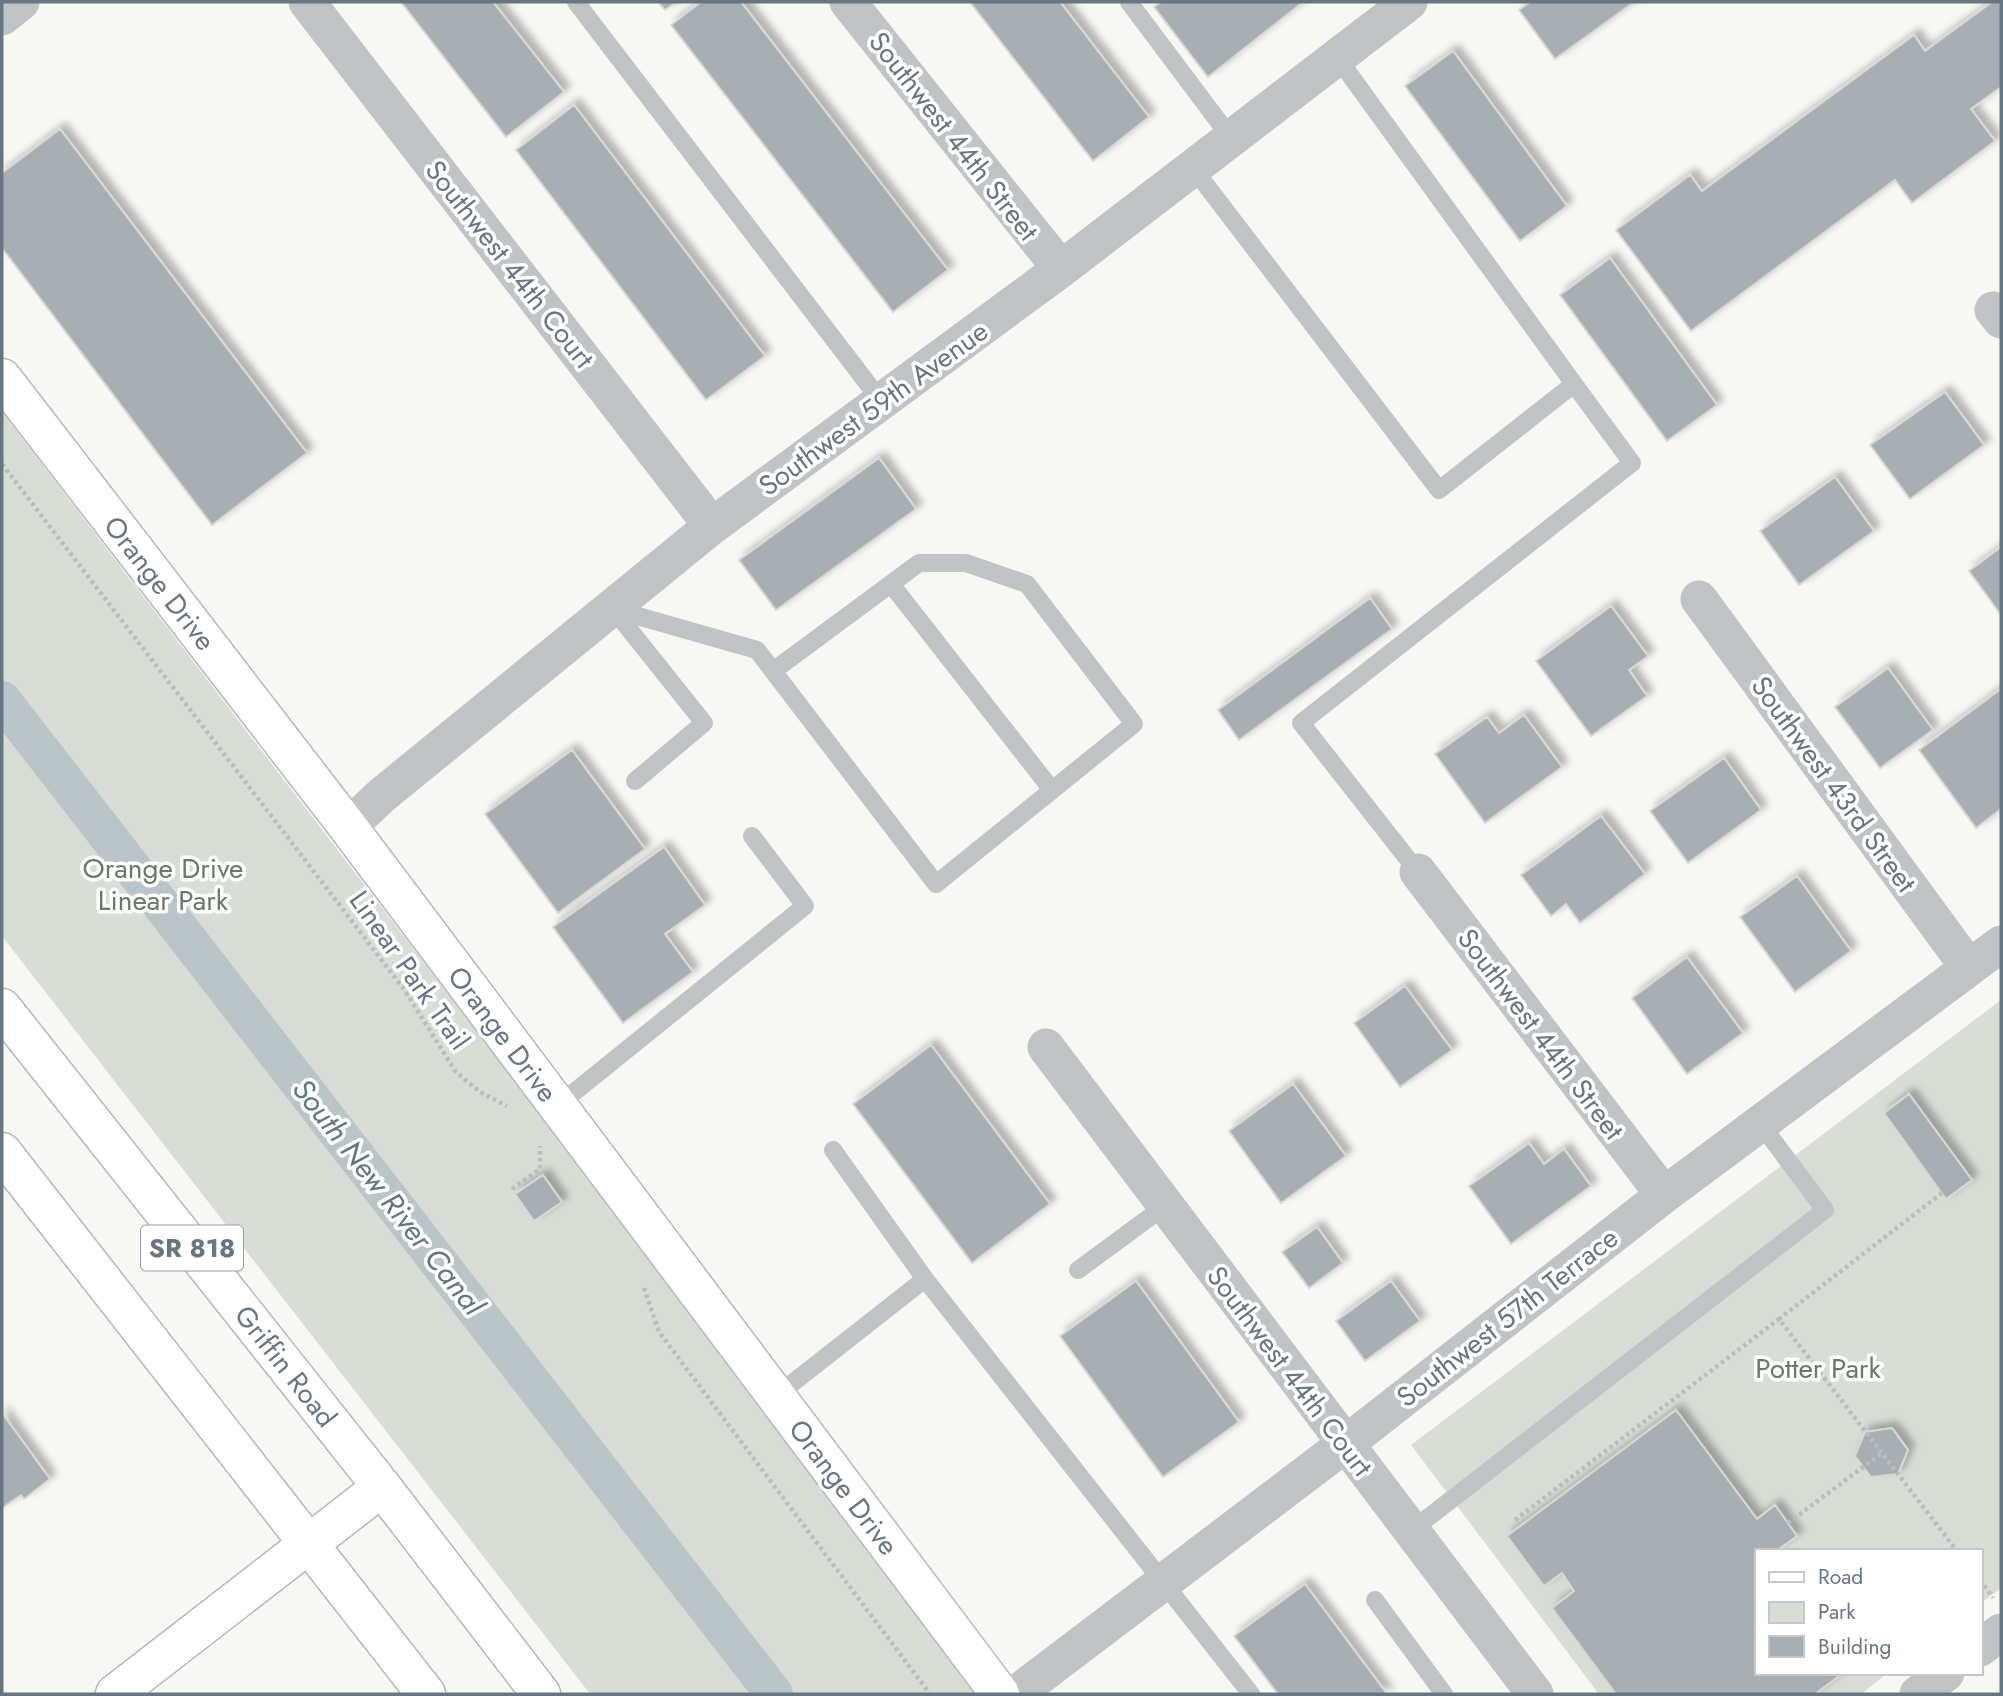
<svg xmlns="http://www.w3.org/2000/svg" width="2003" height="1696" viewBox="0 0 2003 1696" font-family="Jost,sans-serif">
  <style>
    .green { fill: #d8ddd5 }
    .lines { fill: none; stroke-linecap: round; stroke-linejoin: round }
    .canal { stroke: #bbc4c9; stroke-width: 38 }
    .building { fill: #a8afb4; stroke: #d8d8d6; stroke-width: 2; filter: url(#shadow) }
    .secondary-casing { stroke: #b5b9bd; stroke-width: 41 }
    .primary-casing { stroke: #b4b8bb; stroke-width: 41 }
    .path { stroke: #babdbf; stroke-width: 4.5; stroke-dasharray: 3.5 3.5; stroke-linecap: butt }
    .lane { stroke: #c0c4c7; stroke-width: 18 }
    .street { stroke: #c0c4c7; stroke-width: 37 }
    .secondary { stroke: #fff; stroke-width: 38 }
    .primary { stroke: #fff; stroke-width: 38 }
    .labels { text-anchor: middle; stroke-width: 7; stroke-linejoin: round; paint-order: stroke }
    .shield { fill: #fff; stroke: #969fa8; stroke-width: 2 }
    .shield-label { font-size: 26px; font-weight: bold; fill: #697682 }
    .street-label { font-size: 28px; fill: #697682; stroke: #fff }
    .park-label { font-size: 28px; fill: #6a7a67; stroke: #fff }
    .water-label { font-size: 30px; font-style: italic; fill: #64777e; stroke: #fff }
  </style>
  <defs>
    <filter id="shadow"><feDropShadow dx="6" dy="-6" stdDeviation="3.5" flood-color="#0004"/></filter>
  </defs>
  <rect width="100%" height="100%" fill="#f7f7f4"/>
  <path class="green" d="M2,412L530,1101L978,1694H590L2,936Z
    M2001,1000V1588L1980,1604V1551H1756V1673H1888L1861,1694H1599L1411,1445Z"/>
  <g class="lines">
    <path class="canal" d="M2,700L774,1694"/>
  </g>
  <path class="building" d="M401,2H493L564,92L506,137Z
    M658,2H676L665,10Z
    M701,2H741L948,270L893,312L671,25Z
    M970,2H1060L1149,117L1093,161Z
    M1161,2H1303L1208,77L1154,7Z
    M1530,2H1634L1555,59L1519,10Z
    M1992,2H2001V87L1971,109L1995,141L1912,203L1895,180L1691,331L1616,230L1690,175L1702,191L1914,35L1925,51Z
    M1453,51L1567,206L1520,241L1405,86Z
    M574,105L765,356L706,400L516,150Z
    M60,129L307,453L212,525L2,248V173Z
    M1610,258L1717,405L1667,441L1560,295Z
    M1945,392L1984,445L1910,499L1870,445Z
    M879,458L916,509L776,610L739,560Z
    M1835,477L1874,531L1799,585L1760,531Z
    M2001,547V615L1969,571Z
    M1370,598L1392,629L1239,740L1218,710Z
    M1611,606L1648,656L1629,670L1647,696L1591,736L1536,661Z
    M1888,668L1933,730L1880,768L1835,707Z
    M2001,689V809L1976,828L1919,750Z
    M1524,715L1562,767L1485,823L1435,754L1487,717L1499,733Z
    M572,750L645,849L558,913L485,814Z
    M1724,758L1761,810L1688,863L1650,811Z
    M1601,816L1645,874L1580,923L1566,904L1551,916L1521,875Z
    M664,847L705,905L665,934L693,972L623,1023L553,927Z
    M1797,876L1851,951L1795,992L1740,917Z
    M1687,957L1743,1033L1687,1074L1632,998Z
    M1405,986L1452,1050L1400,1087L1354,1023Z
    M931,1045L1050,1204L972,1263L853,1104Z
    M1293,1084L1346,1156L1281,1203L1229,1131Z
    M1909,1094L1972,1180L1946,1199L1884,1113Z
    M1529,1143L1544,1164L1564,1149L1591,1186L1511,1244L1469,1186Z
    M543,1175L562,1202L534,1221L515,1194Z
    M1317,1227L1343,1263L1309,1288L1282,1252Z
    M1136,1281L1239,1422L1163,1477L1060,1336Z
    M1391,1281L1420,1321L1365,1361L1336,1321Z
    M1676,1410L1757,1519L1775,1505L1797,1536L1776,1551H1756V1673H1843L1815,1694H1616L1552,1608L1574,1591L1562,1573L1544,1586L1507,1536Z
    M2,1413L50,1479L24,1499L21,1495L2,1508Z
    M1892,1428L1908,1450L1898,1474L1871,1477L1855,1456L1865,1432Z
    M1305,1584L1387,1694H1278L1234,1636Z"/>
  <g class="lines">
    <defs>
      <path id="secondary" d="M2,378L348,827L1000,1694
        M115,1694L382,1487"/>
      <path id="primary" d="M2,1008L382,1487L541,1694
        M2,1152L426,1694"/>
    </defs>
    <use href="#secondary" class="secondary-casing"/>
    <use href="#primary" class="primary-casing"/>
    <path class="path" d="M2,464L403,988L456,1072L480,1092L507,1106
      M512,1189L540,1169V1146
      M1942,1193L1779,1319L1957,1551
      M644,1288L659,1332L930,1694
      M1515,1520L1779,1319
      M1788,1523L1882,1453
      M1980,1580L1993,1598"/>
    <path class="lane" d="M576,2L881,401
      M1129,2L1231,138
      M1193,168L1439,490L1574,384L1337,57
      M891,584L1052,790
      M635,781L704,723L613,609L757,650L773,671L936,884L1134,724L1027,584L966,563H919L773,671
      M1418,872L1301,723L1632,463L1574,384
      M557,1106L805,906L752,836
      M833,1150L925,1279L1251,1694
      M1078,1270L1165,1206
      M776,1396L925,1279
      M1412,1530L1825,1210L1760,1123
      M1375,1600L1444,1694"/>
    <path class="street" d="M307,2L712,526
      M848,2L1061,269
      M2,17L21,2
      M1993,310L2001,320
      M1699,599L1969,968
      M348,827L381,796L712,526L1061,269L1409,2
      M1418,872L1664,1195
      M1046,1047L1535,1694
      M1980,1648L2001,1632
      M1016,1694L1344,1445L1664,1195L2001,944
      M1918,1694L1946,1673"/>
    <use href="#secondary" class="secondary"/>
    <use href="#primary" class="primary"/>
  </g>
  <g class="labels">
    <rect class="shield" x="141" y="1225.5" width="102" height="45" rx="5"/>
    <g class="shield-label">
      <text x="192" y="1257">SR 818</text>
    </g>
    <g class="street-label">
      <text transform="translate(954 136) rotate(52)" y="10">Southwest 44th Street</text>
      <text transform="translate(510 264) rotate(52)" y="10">Southwest 44th Court</text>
      <text transform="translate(873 408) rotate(-36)" y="10">Southwest 59th Avenue</text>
      <text transform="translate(160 583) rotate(52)" y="10">Orange Drive</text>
      <text transform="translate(1834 784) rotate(54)" y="10">Southwest 43rd Street</text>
      <text transform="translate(410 970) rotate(55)" y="10">Linear Park Trail</text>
      <text transform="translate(503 1034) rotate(53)" y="10">Orange Drive</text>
      <text transform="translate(1541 1034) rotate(53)" y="10">Southwest 44th Street</text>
      <text transform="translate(1507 1317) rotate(-38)" y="10">Southwest 57th Terrace</text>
      <text transform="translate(286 1366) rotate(52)" y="10">Griffin Road</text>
      <text transform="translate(1290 1371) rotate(53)" y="10">Southwest 44th Court</text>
      <text transform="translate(844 1487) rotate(53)" y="10">Orange Drive</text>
    </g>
    <g class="park-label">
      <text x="163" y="878">Orange Drive<tspan x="163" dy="32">Linear Park</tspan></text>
      <text x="1818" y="1378">Potter Park</text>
    </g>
    <g class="water-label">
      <text transform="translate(388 1197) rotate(52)" y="10">South New River Canal</text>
    </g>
  </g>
  <rect width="2003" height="1696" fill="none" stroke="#697682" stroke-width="7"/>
  <rect x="1755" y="1549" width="228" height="126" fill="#ffffff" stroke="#c3c8cd" stroke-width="2"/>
  <rect x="1769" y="1572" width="35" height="10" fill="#ffffff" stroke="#c3c8cd" stroke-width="2"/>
  <text x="1818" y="1584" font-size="21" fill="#697682">Road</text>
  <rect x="1769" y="1602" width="35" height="21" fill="#d8ddd5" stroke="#c3c8cd" stroke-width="2"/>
  <text x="1818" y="1619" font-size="21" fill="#697682">Park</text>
  <rect x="1769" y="1636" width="35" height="21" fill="#a8afb4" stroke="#c3c8cd" stroke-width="2"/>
  <text x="1818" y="1654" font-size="21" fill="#697682">Building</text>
</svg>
